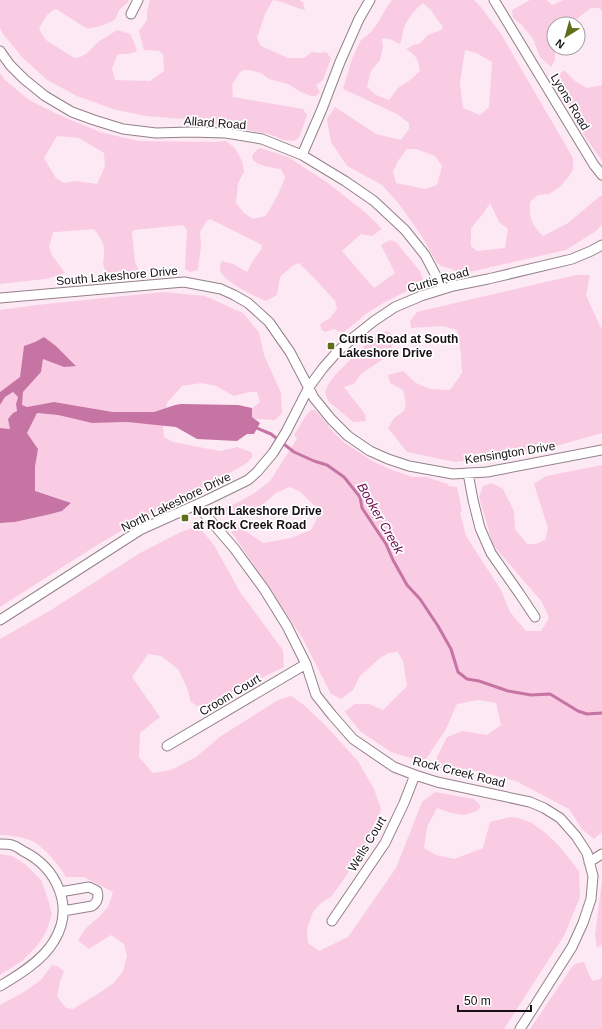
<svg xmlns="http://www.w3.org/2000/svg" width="602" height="1029" viewBox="0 0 602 1029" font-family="Arial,sans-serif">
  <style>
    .green { fill: #f9cce4; fill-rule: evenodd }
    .water { fill: #c574a3 }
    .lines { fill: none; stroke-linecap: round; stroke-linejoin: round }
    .stream { stroke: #c574a3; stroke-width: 3 }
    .street-casing { stroke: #93818a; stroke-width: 11 }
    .street { stroke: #fff; stroke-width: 9 }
    .poi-dot { fill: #5e6e1a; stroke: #fff; stroke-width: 1.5 }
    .labels { text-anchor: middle; stroke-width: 3.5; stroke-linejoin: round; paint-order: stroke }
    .street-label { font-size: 12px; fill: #171115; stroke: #fff }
    .poi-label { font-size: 12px; font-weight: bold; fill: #171115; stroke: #fff; text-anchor: start }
    .water-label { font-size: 13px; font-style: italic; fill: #6c064d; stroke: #fff }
  </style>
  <rect width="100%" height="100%" fill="#fde9f3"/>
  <path class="green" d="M0,0H129C127,4 123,6 120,9C117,12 117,18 114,20C108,24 93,29 86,28L56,9C47,12 43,21 39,29L46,40L74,58L80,57L86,54L98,42L117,30L130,34L134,42L137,51C130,55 124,53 117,55L112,69L115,80L150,81L164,71L163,54L159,51L144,50L139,31L147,20V11L150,0H299L303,2L305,10C294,8 284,1 273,0L265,14L257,38L261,46L288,58H304L312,52L319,53L326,52L331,58L323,80L316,85L320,92L316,96H311L301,92L288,84L269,79L261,73L249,70H244L240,72L232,85L233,97L303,109L307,115L299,138L294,141L284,140L269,134L196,120L145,116L113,109L77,96L47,80L22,57L3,34L0,28Z
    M392,0H474L480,6L501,34L573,158V170L569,176L560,187L549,194L538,195L530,202C529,218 531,224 543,236L568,223L600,196H602V224L596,231L566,250L474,271L459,273L452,269L441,266L437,263L421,235L399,204L382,185L347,166L331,142L327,119L335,107L376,134L401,140L409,129V123L397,114L343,89L352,59L361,40L371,32L379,21L388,5ZM423,3L431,10L436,18L443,27L441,30L428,35L419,44C413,44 411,47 406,49C417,56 418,59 420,71L410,80L398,88L389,100L376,95L367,87L371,71L380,60L383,47L382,39C388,37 395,42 400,44C403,39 402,34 404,28C406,21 417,7 423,3ZM465,50L476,53L492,62L489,107L480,115L463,108L460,83ZM407,149H416L435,156L442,166L437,185L426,189L396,183L393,172L398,161ZM490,203L499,222L508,229L505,248L477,251L471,246V229L475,223L483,214Z
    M530,0H547L552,5L563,0H602V11L599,8H591L570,24H554L555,60L551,67L540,57L533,39L522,25L513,18L512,10Z
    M564,70L575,81L587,88L602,85V161L584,135L564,99L558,82L560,74Z
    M0,73L5,80L29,100L59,115L100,132L138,141L215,142L226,141L235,148L242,161L244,172L238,183L236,203L244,213L253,219L265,216C274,204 280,191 285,177L281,169C274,168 247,165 253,154C254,152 258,149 260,148L288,157L328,183L365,212L382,229L372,236L361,234L342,251L374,288L395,273L381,245L390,240L396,242L420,271L423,280L417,286L385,302L367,313L343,333L334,329L325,332L322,330L320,324L330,318L337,309L335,301L315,279L299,263L292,266L280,277L277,295L266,301C255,296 223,282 220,270C220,267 221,263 221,261L233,264L247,272L254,259L261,250L262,245L210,219L206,222L200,232L201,246L198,270L190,272L185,269L187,230L183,225L134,230L132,232L135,262L139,271L112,275L107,273C100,262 105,261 104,250C104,242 99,236 94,229L57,232H53L49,247L52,255L65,273L46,279L0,284ZM57,136L79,138L104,153L105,166L97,184L75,181L64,183L56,178L44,158Z
    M576,275H590L586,295L602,330V433L535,452L455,462L407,452L388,428L394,418L404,411L406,403L403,390L390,383L388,375L403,371L416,383L430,389L450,390L462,373L461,354L457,330L442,326L411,328L410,321L417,312Z
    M163,292L205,296L243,313L259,332L264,355L281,393L282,413L275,420L255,419L252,417V408L260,402L257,392H249L234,396L223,390L216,386L202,383L182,386L167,403L166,408L154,412H113L54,402L27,407L22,405L23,392L41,372L43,358L64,367L76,365L56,346L44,337L35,342L24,346L20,377L0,392V310L36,305Z
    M386,331L391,333L393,344L389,355L361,374L354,384L344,387L365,414L366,421L353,422L328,401L325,392L328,385L335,375L370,340Z
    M13,392L18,397L16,404L17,411L13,413L10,429L0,428V405L5,397Z
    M311,410H315L318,413L334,433L345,443L374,462L392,470L413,477H426L448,484L449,486L457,487L462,511L460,512L466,536L501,590L510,612L526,631H541L549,618L542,602L493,545L479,497L483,486L492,483L503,489L514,511L515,529L527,544H536L545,540L548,528L534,484L546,476L602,465V832L594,839L582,829L569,809L516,781L477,771L438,768L436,759L447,737L463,731L487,735L501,725L496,703L479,700L457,704L445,731L424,762L391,752L361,732L347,715L345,711L355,704H369L383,710L407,686L403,661L398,652L389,653L380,658L360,676L353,690L341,699L331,694L303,639L229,528L237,525L263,543L291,538L311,530L317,518L315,506L299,491L289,487L276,493L260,507L242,517L226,514L222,508L237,503L256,492L270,481L295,442L297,439L294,435C300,427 304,416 311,410Z
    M37,413L58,415L92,423L127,422L163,425L164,437L173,442L209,449L220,451L237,447L251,452L253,456L247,463L206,487L141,519L94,547L0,607V523L15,522L51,514L62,511L71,504L35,492V467L38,449L26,433Z
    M198,526L214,545L240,592L283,650L284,667L208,704L197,706L191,702L187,688L178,669L161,656L148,654L132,677L160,717L140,733L139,757L153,773L171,770L196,757L221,736L278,700L291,696L304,705L324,724L358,761L374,789L381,809L372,839L332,896L320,904L313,912L307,929L308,943L319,951L348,937L396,868L422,802L435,792L474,799L481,806L477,811L464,815L451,813L437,808L427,827L424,848L436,855L454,859L483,848L490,822L510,817L519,818L532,823L547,834L561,848L579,871L580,897L564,936L504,1029H0V1005L24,992L41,980L52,965L57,966L64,971L60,981L57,996L66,1008L73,1009L96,995L114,983L123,971L127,956L124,944L111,935L89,949L78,940L86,928L99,917L108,907L113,892L84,877H66C59,865 49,853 37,844C30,838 9,835 0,835V639L51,610L140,553L181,532Z
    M0,854L12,856L26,865L41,880L47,896L52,914L46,932L37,946L22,961L0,975Z
    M602,880V944L597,948L595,935Z
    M584,962L589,975L593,981L600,979L602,976V1029H530L572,967L577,963Z"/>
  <path class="water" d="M44,337L56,346L76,366L64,367L43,359L41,372L23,392L22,405L27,407L54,402L113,412H154L175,405L181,404L238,405L252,408V417L260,423L254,434H247L237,441L197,439L176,427L127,422L92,423L58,415L37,413L27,433L38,449L35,467V491L71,503L62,511L51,514L15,522L0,523V428L10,429L8,419L13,413L17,411L16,404L18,397L13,392L5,397L0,405V392L20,377L24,346L35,342Z"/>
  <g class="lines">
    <path class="stream" d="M254,427L271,434L294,452L314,461L327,465L344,477L360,497L362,508L386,544L393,560L407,585L420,599L438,626L451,649L458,672L467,679L479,681L508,691L531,695L550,694L578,711L587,714L602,713"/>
    <defs>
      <path id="street" d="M494,0L594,165L602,175
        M131,14L138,0
        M0,51L10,65L24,79L45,96L72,112L94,120L123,129L156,133L190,132L226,133L262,139L302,155L345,181L374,201L405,230L425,255L443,289
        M302,155L322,109L340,62L359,19L370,0
        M0,298L184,282L221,289L234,295L248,303L269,322L290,352L314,398L331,419L348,436L370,451L388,459L409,466L453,474L487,472L602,450
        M468,473L473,500L480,528L491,553L519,593L535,617
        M197,505L203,512L234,548L264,589L287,626L306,664L316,695L332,715L353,739L394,767L415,775L437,782L530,802L544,808L560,818L576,836L587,853L593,876L591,899L583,923L572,947L520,1029
        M0,620L140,530L209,499L248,480L257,472L273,453L286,432L309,387L323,368L338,351L354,337L374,321L395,307L421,296L453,286L488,279L572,259L591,251L602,245
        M167,746L306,664
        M0,844C4,844 9,844 12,845C16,846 20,849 23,851C57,868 75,907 54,941C43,960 19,975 0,986
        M589,862L602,854
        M60,892L89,887L97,891C99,898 98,902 92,906L63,911
        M332,921L385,843L404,803L415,775"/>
    </defs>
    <use href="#street" class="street-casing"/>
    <use href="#street" class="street"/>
  </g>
  <g class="poi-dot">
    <rect x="327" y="342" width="8" height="8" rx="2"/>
    <rect x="181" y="514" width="8" height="8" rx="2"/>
  </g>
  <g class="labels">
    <g class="street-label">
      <text transform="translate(570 102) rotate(59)" y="4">Lyons Road</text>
      <text transform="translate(215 123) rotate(4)" y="4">Allard Road</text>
      <text transform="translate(117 276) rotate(-5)" y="4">South Lakeshore Drive</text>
      <text transform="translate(438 280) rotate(-16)" y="4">Curtis Road</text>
      <text transform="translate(510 453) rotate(-9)" y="4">Kensington Drive</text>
      <text transform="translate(176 502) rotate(-26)" y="4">North Lakeshore Drive</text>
      <text transform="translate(230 695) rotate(-31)" y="4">Croom Court</text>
      <text transform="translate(459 772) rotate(14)" y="4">Rock Creek Road</text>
      <text transform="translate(367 844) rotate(-59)" y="4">Wells Court</text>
    </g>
    <g class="poi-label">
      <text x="339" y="343">Curtis Road at South<tspan x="339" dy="14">Lakeshore Drive</tspan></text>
      <text x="193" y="515">North Lakeshore Drive<tspan x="193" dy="14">at Rock Creek Road</tspan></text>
    </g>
    <g class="water-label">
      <text transform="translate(381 518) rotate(60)" y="5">Booker Creek</text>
    </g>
  </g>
  <g transform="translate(566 36) rotate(217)"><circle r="19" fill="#ffffff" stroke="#a2a0a1"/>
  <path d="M0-3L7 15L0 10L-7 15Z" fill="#5e6e1a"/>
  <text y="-6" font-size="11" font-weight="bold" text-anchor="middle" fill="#171115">N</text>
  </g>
  <path d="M458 1005v6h73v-6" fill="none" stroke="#171115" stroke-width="2"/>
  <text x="464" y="1005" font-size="12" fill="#171115" stroke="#ffffff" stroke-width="3" paint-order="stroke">50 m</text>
</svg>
